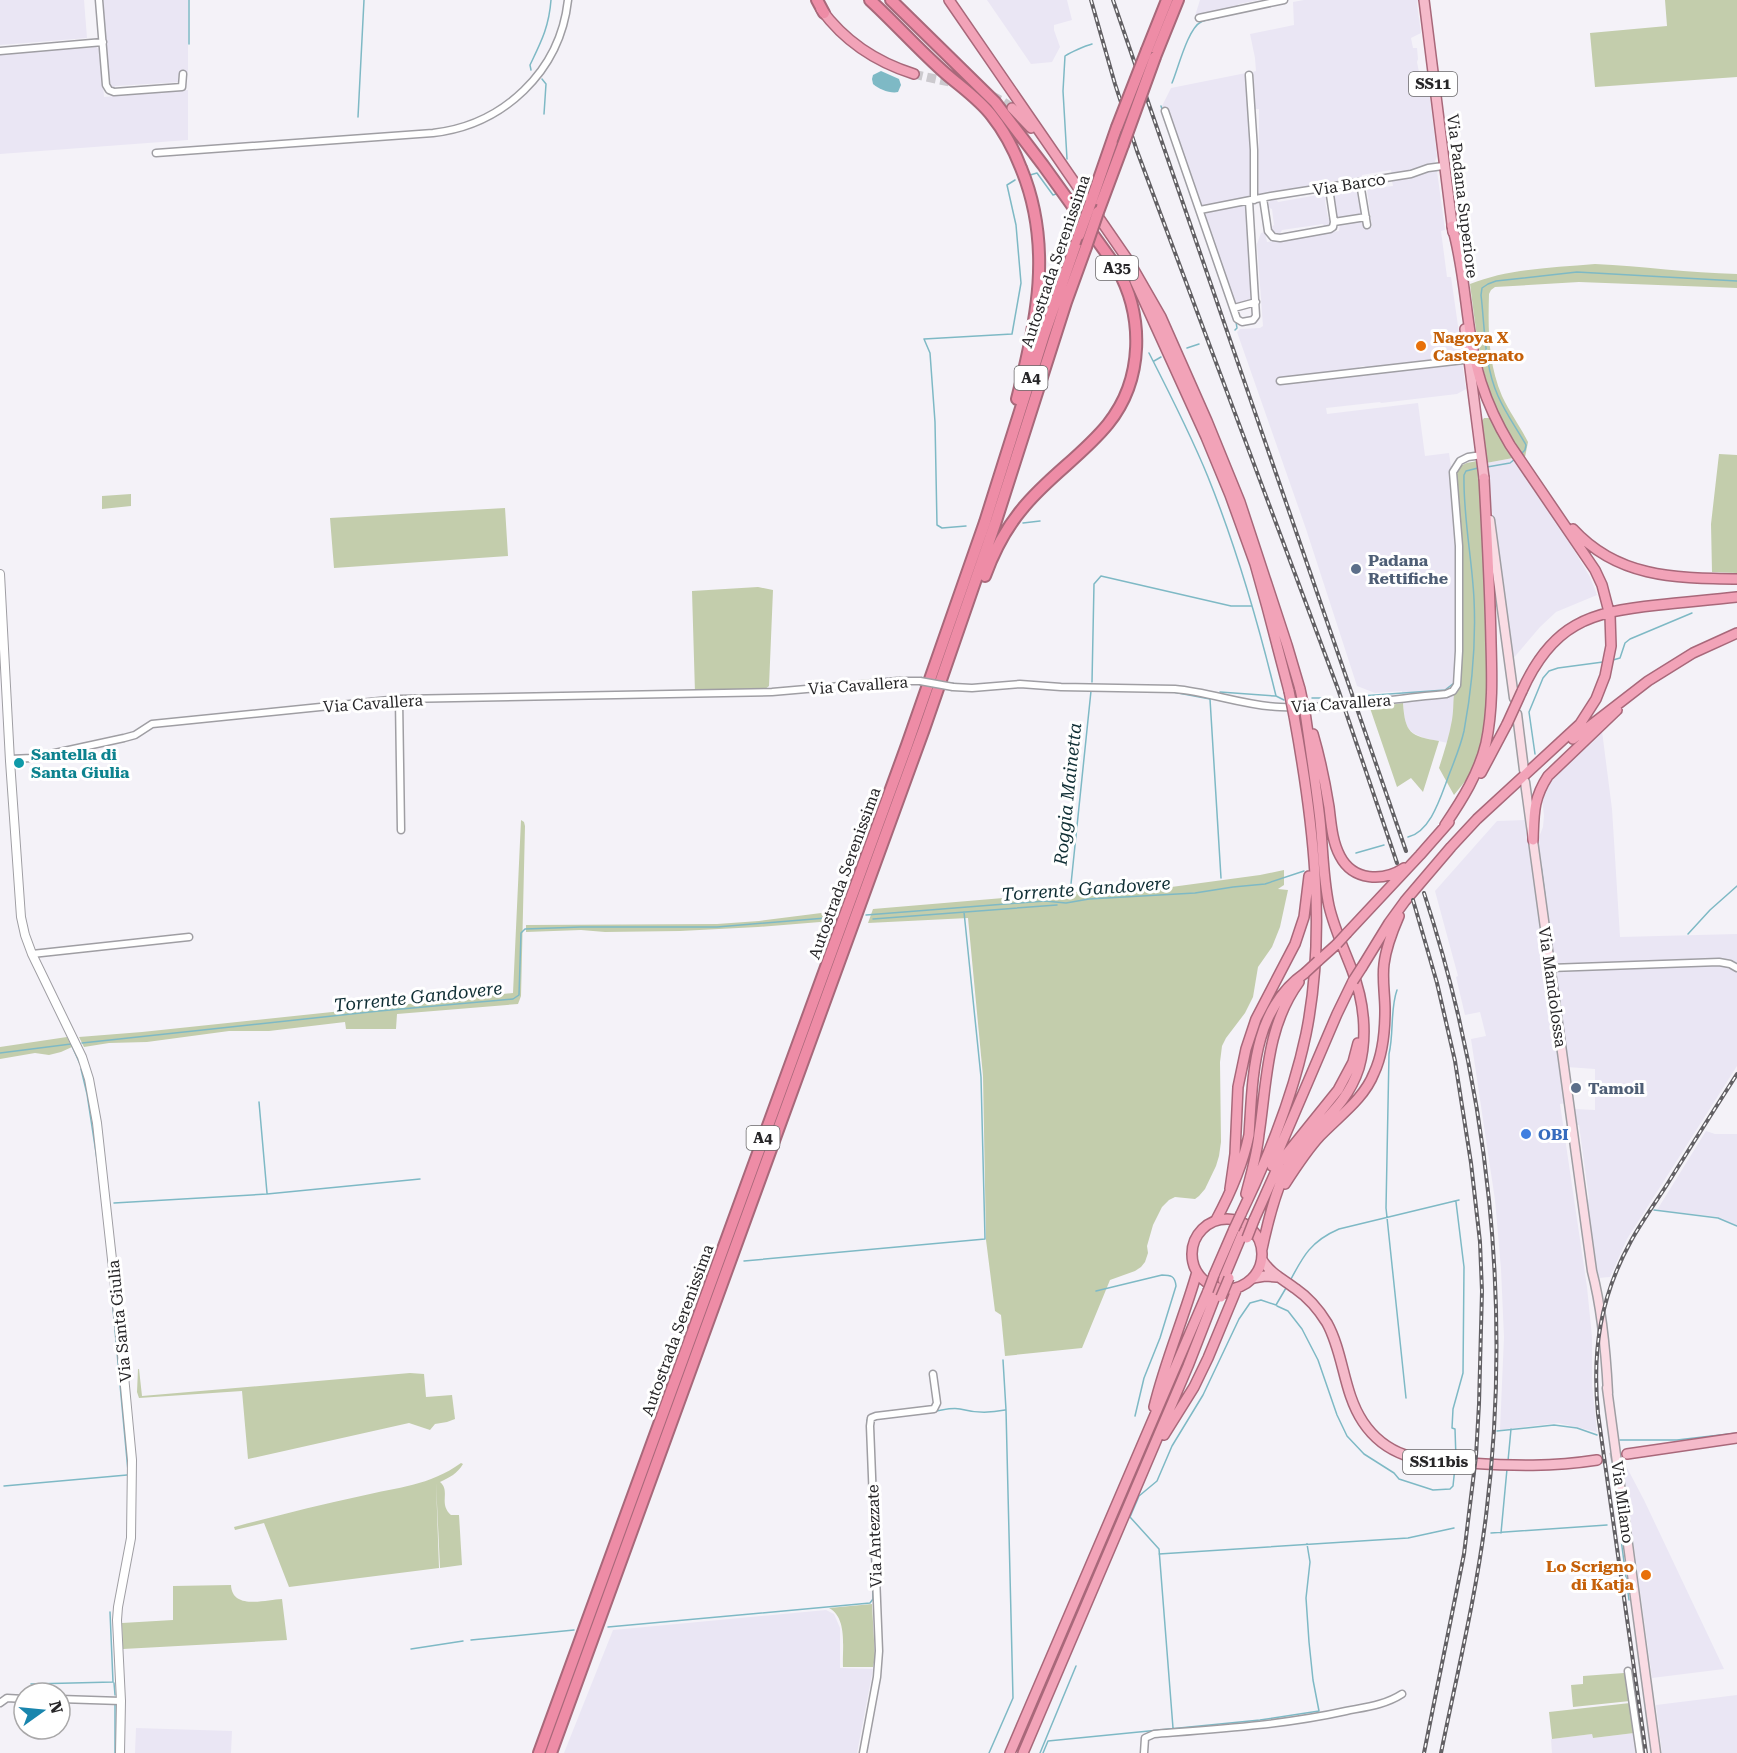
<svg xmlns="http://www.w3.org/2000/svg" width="1737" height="1753" viewBox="0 0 1737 1753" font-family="'Roboto Serif',serif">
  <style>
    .built { fill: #eae6f4 }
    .green { fill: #c3cdac }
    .water { fill: #7eb9c5 }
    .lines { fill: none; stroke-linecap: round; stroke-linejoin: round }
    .stream { stroke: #7eb9c5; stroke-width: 1.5 }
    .primary-tunnel { stroke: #cbc9ce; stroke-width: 9; stroke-dasharray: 9 4.5; stroke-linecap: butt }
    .trunk-tunnel { stroke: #cbc9ce; stroke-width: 9; stroke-dasharray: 9 4.5; stroke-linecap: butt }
    .minor-casing { stroke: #9f9ea3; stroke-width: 9 }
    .tertiary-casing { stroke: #9f9ea3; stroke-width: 10 }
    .secondary-casing { stroke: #9f9ea3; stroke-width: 11 }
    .primary-casing { stroke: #a8687a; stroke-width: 12 }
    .trunk-casing { stroke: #a8687a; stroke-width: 12 }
    .motorway-casing { stroke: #a8687a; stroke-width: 14 }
    .minor { stroke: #fff; stroke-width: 6 }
    .tertiary { stroke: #fff; stroke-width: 8 }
    .secondary { stroke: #fadce4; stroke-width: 8 }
    .primary { stroke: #f5baca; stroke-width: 9 }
    .trunk { stroke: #f2a3b8; stroke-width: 9 }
    .motorway { stroke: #ee8ca6; stroke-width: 10 }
    .rail-casing { stroke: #626064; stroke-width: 4 }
    .rail { stroke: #fff; stroke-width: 1.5; stroke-dasharray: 4.5; stroke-linecap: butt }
    .minor-bridge-casing { stroke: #9f9ea3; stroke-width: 9; stroke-linecap: butt }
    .trunk-bridge-casing { stroke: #a8687a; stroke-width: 12; stroke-linecap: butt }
    .motorway-bridge-casing { stroke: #a8687a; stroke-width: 14; stroke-linecap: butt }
    .minor-bridge { stroke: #fff; stroke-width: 6 }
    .trunk-bridge { stroke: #f2a3b8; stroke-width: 9 }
    .motorway-bridge { stroke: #ee8ca6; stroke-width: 10 }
    .food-dot { fill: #e8710a; stroke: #fff; stroke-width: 2 }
    .service-dot { fill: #5c6f8a; stroke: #fff; stroke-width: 2 }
    .culture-dot { fill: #0f9aa8; stroke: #fff; stroke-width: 2 }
    .shop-dot { fill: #3f7fe0; stroke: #fff; stroke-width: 2 }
    .labels { text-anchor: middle; stroke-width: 6; stroke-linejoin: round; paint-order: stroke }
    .shield { fill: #fff; stroke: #686768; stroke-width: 1.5 }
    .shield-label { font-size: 15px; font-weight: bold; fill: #272628 }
    .street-label { font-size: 16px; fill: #272628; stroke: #fff }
    .food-label { font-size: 16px; font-weight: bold; fill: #c56008; stroke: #fff; text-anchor: start }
    .service-label { font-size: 16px; font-weight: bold; fill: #4e5e75; stroke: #fff; text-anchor: start }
    .culture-label { font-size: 16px; font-weight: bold; fill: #0d838f; stroke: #fff; text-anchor: start }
    .shop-label { font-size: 16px; font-weight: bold; fill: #366cbe; stroke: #fff; text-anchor: start }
    .water-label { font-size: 18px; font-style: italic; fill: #0f2e34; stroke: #fff }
  </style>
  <rect width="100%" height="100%" fill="#f4f2f8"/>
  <path class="built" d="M0,0H84L87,38L0,45Z
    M103,0H188V72H180V82L115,86V89L112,87L110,84Z
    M987,0H1067L1072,20L1054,25V30L1060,47L1052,62L1031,64Z
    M1200,0H1259L1239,4L1237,7L1195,16Z
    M1304,0H1418L1417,4L1421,33L1411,38L1413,48H1417L1418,59L1417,62L1421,82L1428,81L1437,156L1434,164L1412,171L1392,174L1391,170L1362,175V179L1259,195V109H1253L1252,98L1255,97L1253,72L1256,71L1255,58L1250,34L1294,25L1293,2Z
    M96,47L100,50L104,97L188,90V140L0,154V54Z
    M1246,73L1251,150V193L1248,197L1202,206L1162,112V106L1171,88Z
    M1432,171H1437L1445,230L1441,231L1447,277H1451L1462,354L1455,355L1452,359L1368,369L1364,366L1359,367V369L1282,379L1281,377H1277L1278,384L1378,374L1462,363L1466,389L1457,394L1381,403L1380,402L1326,408L1327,414L1418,403L1425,456L1449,453L1451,467L1450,479L1457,544L1455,619L1461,594V673L1456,680L1453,718L1448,743L1424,738L1413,733L1408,728L1405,723L1402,691L1375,693L1357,686L1306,529L1237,332L1240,329L1260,328L1263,326L1257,244L1261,233L1265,232L1267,242L1339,231L1340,224L1363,220L1364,228L1372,227L1367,189L1393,186L1392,181L1414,177Z
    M1358,190L1362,214L1337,218L1333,194Z
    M1321,191L1324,192L1328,196L1325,201L1328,218L1332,219L1330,225L1325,227L1323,224L1282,230L1280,234L1272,233L1270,228L1274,225L1272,209L1267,207L1270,201L1275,198L1278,202L1318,195Z
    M1241,205L1246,206L1253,298L1237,304L1233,302L1204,216L1207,213Z
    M1513,458L1552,513L1590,577L1597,595L1556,612L1540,627L1511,661L1486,463Z
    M1602,731L1612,809L1620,937L1737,934V965L1553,966L1537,842L1543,827L1544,816L1542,797L1544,787L1584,744Z
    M1527,820L1566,1103L1560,1104L1587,1287L1592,1337V1385L1597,1432L1558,1423L1500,1430L1504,1337L1501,1269L1495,1200L1471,1039L1486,1036L1480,1012L1465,1015L1456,977L1458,976L1435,891L1497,821Z
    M1717,965L1728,966L1737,971V1066L1627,1239L1610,1277L1598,1278L1587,1201L1589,1199L1579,1125H1577L1574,1109L1595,1110V1069L1567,1067L1554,969Z
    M1706,1131L1715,1134H1737V1226L1718,1217L1657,1210Z
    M1624,1462L1644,1500L1724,1669L1652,1678L1623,1466Z
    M826,1610L834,1614L840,1628V1668L873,1669L857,1753H564L613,1630Z
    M1737,1695V1753H1662L1656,1705Z
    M136,1728L232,1731L231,1753H135Z
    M1634,1733L1636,1753H1552L1551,1739L1592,1734L1593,1738Z"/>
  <path class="green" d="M1665,0H1737V77L1595,87L1590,33L1667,26Z
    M1595,264C1642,266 1689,273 1737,274V288L1579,282L1495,287L1491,290L1489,294C1488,329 1488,363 1502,396C1510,413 1520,426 1528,442L1525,457C1483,407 1478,345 1470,284C1510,268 1552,268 1595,264Z
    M1484,418H1490L1501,440L1513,458L1486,463L1481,422Z
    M1719,454L1737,455V573L1712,572L1711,524Z
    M1478,461L1486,562L1488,706L1485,731L1475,769L1454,795L1439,768C1444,752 1449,737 1452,720C1455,704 1451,686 1461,673L1462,547L1455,480C1457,464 1464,463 1478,461Z
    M131,494V506L102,509V496Z
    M505,508L508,556L334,568L330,518Z
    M758,587L773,590L769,686L764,690L695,693L692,591Z
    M1403,703C1405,733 1410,736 1439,741L1423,792L1411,778L1397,787L1370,708Z
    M521,820L524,822L525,826L521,996L518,1004L397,1014L396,1029H346L345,1022L269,1031H229L147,1042L109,1043L84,1047L79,1037L142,1032L513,993Z
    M1284,870V885L1278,889L1288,890L1280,927L1272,947L1258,967L1253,997L1245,1013L1226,1038L1222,1046L1220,1062L1221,1142L1219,1156L1216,1166L1205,1189L1199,1196L1195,1199L1175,1197L1169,1200L1162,1207L1153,1225L1147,1246L1148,1253L1145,1262L1141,1267L1135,1271L1110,1280L1082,1348L1005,1356L1001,1315L995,1311L986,1240L983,1076L968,918L868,923L873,909L1075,892L1164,888L1260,875Z
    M837,911L834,922L827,923L820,922L758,927L680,931L605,932L581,930L526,932V925L717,924L759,921Z
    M67,1037L72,1047L61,1052L49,1055L35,1053L0,1059V1047Z
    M138,1369H139L142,1396L410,1373L424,1374L426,1397L452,1395L455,1419L447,1422L435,1424L430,1430L409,1423L248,1459L242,1391L139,1398L137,1392Z
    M461,1463L463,1464C457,1474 450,1477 440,1482C451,1491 438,1504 451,1515H459L462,1565L440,1568L436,1482L439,1568L289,1587L264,1523L235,1530L234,1527C276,1516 318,1505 361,1496C398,1487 429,1486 461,1463Z
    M231,1585C232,1610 265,1600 282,1599L287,1640L123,1649L122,1623L173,1620V1586Z
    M872,1604L875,1658L873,1667H843C842,1649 848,1618 829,1608Z
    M1624,1673L1626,1676L1630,1701L1573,1707L1571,1685L1583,1684V1676Z
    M1630,1703L1634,1733L1593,1738L1592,1734L1552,1739L1549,1712Z"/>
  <path class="water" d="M881,71L899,79L901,85L898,92C891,94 878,89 873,84L872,79L873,75Z"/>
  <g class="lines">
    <path class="stream" d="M189,0V44
      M531,70L530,65C541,42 549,27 551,0
      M542,79L546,84L544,114
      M1172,83C1178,69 1188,28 1201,22C1207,19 1214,19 1220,17
      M1161,106L1192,199
      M358,117L364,0
      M1067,159L1063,91L1065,56C1071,52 1085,46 1092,44
      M1030,175L1037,173L1053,195L1056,194
      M1235,330L1237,328L1236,322
      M1187,348L1199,344
      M1149,353C1170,394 1191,435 1208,477C1237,549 1258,622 1276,696L1284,700
      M1154,361L1161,357
      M1521,454L1525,450L1526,445C1517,429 1506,414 1498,396C1484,365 1485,328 1481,295L1482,288L1488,284L1496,281L1577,272L1737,281
      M1487,467L1510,463L1515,459
      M1023,523L1040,521
      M966,526L942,528L937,525L935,422L930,353L924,339L1012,334L1021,283L1016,225L1007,185L1015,180
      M1613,660L1620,658L1625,643L1630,639L1692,613
      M1092,682L1094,584L1101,576L1231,606H1252
      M1160,692H1173L1210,699L1221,878
      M1220,692L1275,696
      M1361,696L1445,690L1454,683
      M1312,698H1330
      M1535,754L1529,712L1543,678L1549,671L1558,668L1603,662
      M1408,837C1429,832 1439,802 1446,783C1452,766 1460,749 1464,731C1472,688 1476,642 1474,599C1472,558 1463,516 1464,475L1466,471L1478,468
      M1356,853L1384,845
      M1541,866L1545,896
      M1064,897L1070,890L1071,884L1091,691
      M866,915L1045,901L1066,903L1089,899L1195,893L1233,887L1265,884L1304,871
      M873,919L1057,905
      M1688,934L1710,910L1737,886
      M1397,990C1390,1009 1394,1033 1389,1054L1386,1208L1406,1398
      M82,1043L379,1011L513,999L519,995L521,933L525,929L581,927H717L838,917
      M0,1053L71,1044L80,1064
      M81,1069L87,1094L98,1166
      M259,1102L267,1193
      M1456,1202L1464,1267L1463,1373L1453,1409L1452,1428L1455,1429L1456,1459
      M114,1203L267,1194L420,1179
      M1654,1210L1718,1218L1737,1226
      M744,1261L985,1239L981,1077L964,912
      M1290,1281C1303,1256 1311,1241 1339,1229L1459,1200
      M111,1287L128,1471
      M1096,1291L1162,1275C1171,1275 1175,1276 1176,1286L1160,1338L1144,1378L1135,1416
      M1277,1306L1288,1311L1302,1329L1318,1360L1337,1415L1347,1436L1364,1454L1394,1473L1399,1479L1433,1490L1450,1489L1453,1486L1455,1467
      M935,1411C943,1410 953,1407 960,1409C975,1413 990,1413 1005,1410
      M1497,1431L1554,1425L1577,1428L1597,1435
      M1620,1440H1677L1737,1433
      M1508,1461L1511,1429
      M4,1486L127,1475
      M1619,1524L1629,1600
      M1491,1533L1607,1525
      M1501,1533L1507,1469
      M1159,1554L1408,1538L1454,1528
      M608,1627L870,1603L873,1599L867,1420
      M471,1640L574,1630
      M411,1649L463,1641
      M114,1683L115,1695
      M31,1684L113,1682L110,1612
      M115,1704V1753
      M1173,1728L1159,1549L1130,1517L1139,1496L1157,1481L1172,1446L1203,1395L1239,1319L1250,1303L1261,1300L1276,1305L1286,1288
      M989,1753L1013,1698L1006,1410L1003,1360
      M1040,1753L1076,1666
      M1043,1753L1048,1741L1260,1720L1319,1711L1313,1680L1309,1642L1306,1598L1310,1562L1307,1544"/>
    <path class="primary-tunnel" d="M1597,1460L1627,1454"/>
    <path class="trunk-tunnel" d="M914,74C946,82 986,87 1012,108"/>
    <defs>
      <path id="minor" d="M99,0L106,85L109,90L114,92L182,87L183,74
        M1199,18L1284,0
        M0,51L103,42
        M1249,75L1254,150V200
        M1165,111L1237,319L1242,322L1253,320L1256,316L1249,201
        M156,153L433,133C503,125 560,72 568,0
        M1360,183L1367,225
        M1263,198L1268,231L1273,237L1280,238L1330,229L1333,227L1334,222L1329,188
        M1200,210L1271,196L1411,174L1428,168L1443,166
        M1334,222L1366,217
        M1234,308L1256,302
        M1280,381L1464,360L1469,358
        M953,687L972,688L1020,684L1061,687L1175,689C1210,692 1245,706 1280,707C1336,709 1390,699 1446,694L1453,691L1457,685L1459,651V546L1453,472L1460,461L1468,457L1482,455
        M399,699L401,830
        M10,759L32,758L124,738L135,735L152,724L399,699L772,692L898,681H920
        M32,954L189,937
        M1550,968L1719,962L1730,964L1737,968
        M1628,1671L1640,1753
        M60,1699L121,1701
        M0,1703L7,1698L24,1699
        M863,1753L877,1677L879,1651L870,1426L871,1418L876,1416L934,1409L937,1403L933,1374
        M1144,1753L1145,1738L1154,1734C1218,1729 1283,1725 1346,1711C1366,1707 1385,1705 1402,1694"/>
      <path id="tertiary" d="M0,574L10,761L21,917L25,935L32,954L82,1057L89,1079L97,1123L119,1323L132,1460L131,1538L118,1607L117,1620L121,1701L120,1753"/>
      <path id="secondary" d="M1490,520L1514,698
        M1517,714L1524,770
        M1525,782L1592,1271C1602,1309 1606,1354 1608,1393
        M1607,1388L1656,1753"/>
      <path id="primary" d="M1424,0L1453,232
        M1465,329L1484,478
        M1262,1260C1271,1274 1283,1279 1296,1289C1309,1298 1319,1310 1327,1323C1344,1354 1343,1392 1363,1422C1373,1437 1388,1449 1405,1455C1425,1463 1448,1462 1469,1463C1514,1466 1552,1467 1597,1460
        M1253,1278L1265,1276L1277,1277
        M1627,1454L1737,1438"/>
      <path id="trunk" d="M949,0L1130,263L1161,317L1207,421L1240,502L1287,645L1300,689
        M821,9C845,42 876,62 914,74
        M1012,108L1031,128
        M1452,226C1467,277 1465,331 1481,382C1488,404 1498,425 1510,445L1595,570L1602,585L1608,608
        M1135,281L1206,437L1230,495L1255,564L1267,607L1289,691
        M1573,529C1618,578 1675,578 1737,579
        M1522,691C1552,624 1589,612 1658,605C1684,602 1711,600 1737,597
        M1313,734C1320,758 1325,782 1329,807C1331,823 1332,841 1340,856C1353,881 1383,882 1404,868
        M1573,739L1648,681L1693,653L1737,633
        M1481,773L1507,724
        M1445,825C1462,800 1479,773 1486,743C1493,710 1492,676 1491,643C1490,588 1487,533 1484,478
        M1533,840C1534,814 1533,799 1548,776L1617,710
        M1347,933L1420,855L1449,822
        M1318,961L1337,944
        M1362,967L1389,923L1405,901L1451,847L1477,819L1580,724L1596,699L1605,676L1611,646L1610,615
        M1272,1166L1337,1014L1353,981
        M1285,1184C1296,1167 1307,1150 1320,1136C1339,1116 1364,1099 1374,1073C1383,1054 1385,1031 1385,1010C1385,995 1382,979 1384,964C1386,947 1392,932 1399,916
        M1230,1189L1235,1154L1238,1087L1246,1049L1256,1019L1295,944L1304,917L1309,876
        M1246,1194C1251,1174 1257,1155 1259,1134C1267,1082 1266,1027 1299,982
        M1241,1214C1269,1156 1293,1096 1306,1034C1327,930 1313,819 1294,716
        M1192 1254a35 35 0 1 1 70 0a35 35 0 1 1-70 0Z
        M1216,1220C1230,1194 1243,1164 1249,1135C1253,1077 1252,1010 1305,973
        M1254,1220L1280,1162L1338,1090L1353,1062L1358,1043
        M1262,1249C1268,1221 1278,1178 1295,1155C1317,1123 1346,1108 1359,1068C1368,1036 1364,1001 1352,970C1344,949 1334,928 1329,906C1323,878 1323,849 1320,820C1316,784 1310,748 1305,712
        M1214,1275L1234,1229
        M1223,1280L1243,1232
        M1154,1407C1165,1361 1184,1318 1197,1272
        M1164,1435L1194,1387L1208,1358L1237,1288
        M1010,1753L1208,1291
        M1023,1753L1188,1366L1216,1294"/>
      <path id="motorway" d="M817,0L824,13
        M870,0C896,24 919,50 945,73C961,87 979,99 992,116C1004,131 1014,150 1021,168C1053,245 1037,321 1017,399
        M891,0L995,102L1043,165L1117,268C1144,316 1144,379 1108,424C1083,455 1048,477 1023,508C1006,528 994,551 985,576
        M1147,50L1167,0
        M1155,57L1178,0
        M1091,202L1117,127
        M1098,212L1123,145
        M539,1753L907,745L985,522L1044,335L1079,235
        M551,1753L924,729L995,524L1066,302L1086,247"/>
    </defs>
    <use href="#minor" class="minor-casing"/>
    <use href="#tertiary" class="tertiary-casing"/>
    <use href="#secondary" class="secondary-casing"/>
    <use href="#primary" class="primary-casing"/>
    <use href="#trunk" class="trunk-casing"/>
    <use href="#motorway" class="motorway-casing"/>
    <use href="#minor" class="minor"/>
    <use href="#tertiary" class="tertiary"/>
    <use href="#secondary" class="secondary"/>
    <use href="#primary" class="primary"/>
    <use href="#trunk" class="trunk"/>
    <use href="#motorway" class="motorway"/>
    <defs>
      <path id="rail" d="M1091,0L1115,84L1137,151L1338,689L1397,863
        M1113,0L1406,851
        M1424,893C1489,1092 1512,1308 1486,1516C1476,1596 1457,1674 1441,1753
        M1413,900L1437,983L1455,1061L1471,1163L1480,1242L1482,1291L1479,1404L1476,1456L1464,1554L1424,1753
        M1646,1753L1598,1414C1592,1351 1600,1297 1631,1241C1642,1221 1656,1202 1668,1183C1691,1146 1714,1110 1737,1074"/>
    </defs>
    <use href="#rail" class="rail-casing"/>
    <use href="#rail" class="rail"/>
    <defs>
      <path id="minor-bridge" d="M920,681L953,687"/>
      <path id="trunk-bridge" d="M1300,689L1305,712
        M1289,691L1294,716
        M1507,724L1522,691
        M1337,944L1347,933
        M1305,973L1318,961
        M1353,981L1362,967
        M1234,1229L1241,1214
        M1247,1238L1254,1220
        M1208,1291L1214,1275
        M1221,1297L1229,1278"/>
      <path id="motorway-bridge" d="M1117,127L1147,50
        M1123,145L1155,57
        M1079,235L1091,202
        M1086,247L1098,212"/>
    </defs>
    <use href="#minor-bridge" class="minor-bridge-casing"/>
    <use href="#trunk-bridge" class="trunk-bridge-casing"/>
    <use href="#motorway-bridge" class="motorway-bridge-casing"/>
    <use href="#minor-bridge" class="minor-bridge"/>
    <use href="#trunk-bridge" class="trunk-bridge"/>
    <use href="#motorway-bridge" class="motorway-bridge"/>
  </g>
  <g class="food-dot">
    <circle cx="1421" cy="346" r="6"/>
    <circle cx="1646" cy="1575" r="6"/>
  </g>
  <g class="service-dot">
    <circle cx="1356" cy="569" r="6"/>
    <circle cx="1576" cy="1088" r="6"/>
  </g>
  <circle class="culture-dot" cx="19" cy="763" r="6"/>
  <circle class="shop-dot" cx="1526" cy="1134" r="6"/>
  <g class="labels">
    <g class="shield">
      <rect x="1409" y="72" width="48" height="24" rx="4.5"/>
      <rect x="1096" y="256" width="42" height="24" rx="4.5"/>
      <rect x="1014.5" y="366" width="33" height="24" rx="4.5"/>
      <rect x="746.5" y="1126" width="33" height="24" rx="4.5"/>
      <rect x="1403" y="1450" width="72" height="24" rx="4.5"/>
    </g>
    <g class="shield-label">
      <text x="1433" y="89">SS11</text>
      <text x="1117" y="273">A35</text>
      <text x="1031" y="383">A4</text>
      <text x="763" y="1143">A4</text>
      <text x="1439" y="1467">SS11bis</text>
    </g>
    <g class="street-label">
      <text transform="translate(1349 184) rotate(-9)" y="6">Via Barco</text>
      <text transform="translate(1463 196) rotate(83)" y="6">Via Padana Superiore</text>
      <text transform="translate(1055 261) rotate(-71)" y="6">Autostrada Serenissima</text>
      <text transform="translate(858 685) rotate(-4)" y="6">Via Cavallera</text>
      <text transform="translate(373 703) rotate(-4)" y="6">Via Cavallera</text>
      <text transform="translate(1341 703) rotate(-4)" y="6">Via Cavallera</text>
      <text transform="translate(844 873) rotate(-70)" y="6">Autostrada Serenissima</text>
      <text transform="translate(1553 987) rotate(82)" y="6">Via Mandolossa</text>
      <text transform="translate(119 1321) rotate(-96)" y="6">Via Santa Giulia</text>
      <text transform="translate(677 1330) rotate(-70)" y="6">Autostrada Serenissima</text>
      <text transform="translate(1623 1502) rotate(82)" y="6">Via Milano</text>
      <text transform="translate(874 1536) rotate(-92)" y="6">Via Antezzate</text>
    </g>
    <g class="food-label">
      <text x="1433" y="343">Nagoya X<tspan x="1433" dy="18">Castegnato</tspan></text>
      <text x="1634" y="1572" text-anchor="end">Lo Scrigno<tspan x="1634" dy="18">di Katja</tspan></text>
    </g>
    <g class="service-label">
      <text x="1368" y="566">Padana<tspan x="1368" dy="18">Rettifiche</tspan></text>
      <text x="1588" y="1094">Tamoil</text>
    </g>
    <g class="culture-label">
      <text x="31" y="760">Santella di<tspan x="31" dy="18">Santa Giulia</tspan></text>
    </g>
    <g class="shop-label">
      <text x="1538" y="1140">OBI</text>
    </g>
    <g class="water-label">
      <text transform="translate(1068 794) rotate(-84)" y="6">Roggia Mainetta</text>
      <text transform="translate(1086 889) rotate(-4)" y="6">Torrente Gandovere</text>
      <text transform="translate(418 997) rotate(-6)" y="6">Torrente Gandovere</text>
    </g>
  </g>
  <g transform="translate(42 1711) rotate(75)"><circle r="28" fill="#ffffff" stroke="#a9a8a9" stroke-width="1.5"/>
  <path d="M0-4.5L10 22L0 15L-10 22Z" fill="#1985ad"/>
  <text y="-9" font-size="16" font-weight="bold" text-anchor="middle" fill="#272628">N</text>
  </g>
</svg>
